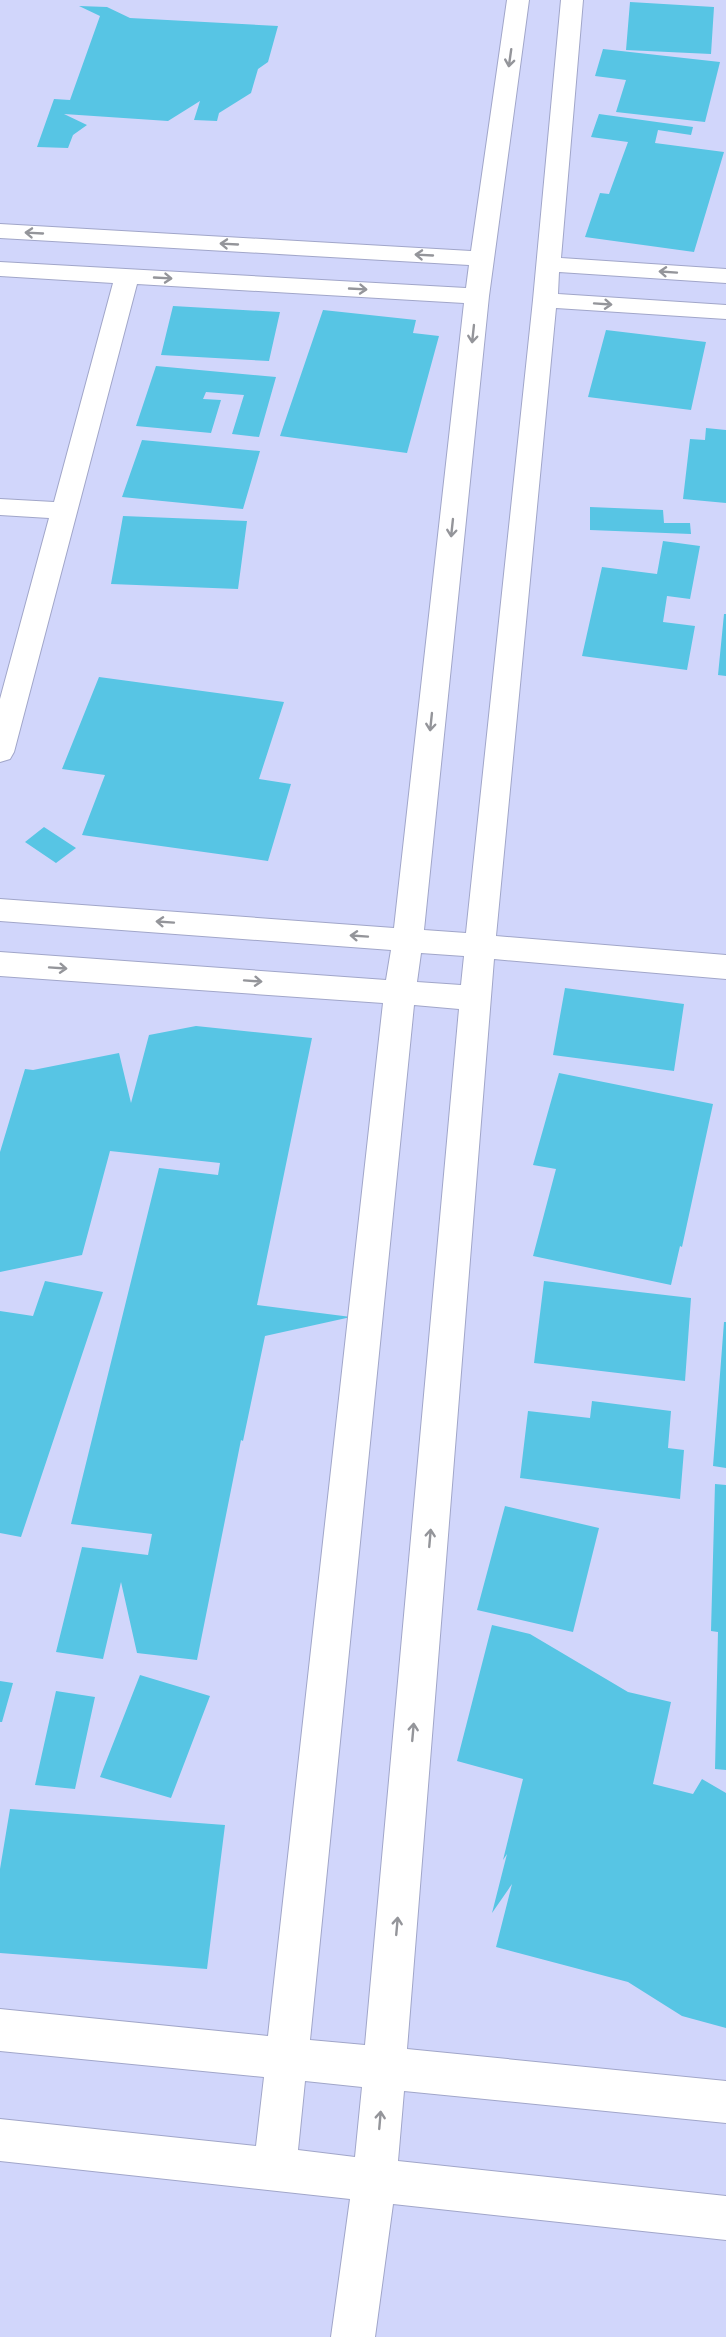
<svg xmlns="http://www.w3.org/2000/svg" width="726" height="2337" viewBox="0 0 726 2337" font-family="'Source Sans 3',sans-serif">
  <style>
    .building { fill: #57c5e4 }
    .lines { fill: none; stroke-linecap: round; stroke-linejoin: round }
    .minor-casing { stroke: #a1a6c9; stroke-width: 2 }
    .minor { fill: #fff; fill-rule: evenodd }
    .oneway { stroke: #94959a }
  </style>
  <rect width="100%" height="100%" fill="#d1d6fb"/>
  <path class="building" d="M630,2L714,7L711,54L626,50Z
    M79,6L107,7L130,18L278,26L268,62L258,69L251,93L219,113L217,121L194,120L200,101L168,121L64,114L87,125L73,135L68,148L37,147L54,99L70,100L100,16Z
    M603,49L720,62L705,122L616,112L626,80L595,76Z
    M599,114L693,127L691,135L658,130L655,143L724,152L694,252L585,237L600,193L609,194L628,142L591,137Z
    M173,306L280,312L269,361L161,355Z
    M323,310L416,320L413,333L439,336L407,453L280,436Z
    M606,330L706,342L691,410L588,397Z
    M156,366L276,377L259,437L232,434L244,395L206,392L203,399L221,400L211,433L136,426Z
    M706,428L726,430V503L683,499L690,439L705,440Z
    M142,440L260,451L243,509L122,497Z
    M590,507L663,510L664,523H690L691,534L590,530Z
    M123,516L247,521L238,589L111,584Z
    M663,541L700,546L690,599L667,596L663,622L695,626L687,670L582,656L602,567L657,574Z
    M724,614H726V676L718,675Z
    M99,677L284,702L259,779L291,784L268,861L82,835L105,775L62,769Z
    M44,827L76,848L56,863L25,842Z
    M565,988L684,1004L674,1071L553,1055Z
    M196,1026L312,1038L257,1305L351,1317L265,1336L243,1441L241,1440L197,1660L137,1653L121,1582L103,1659L56,1652L82,1547L148,1555L152,1534L71,1524L159,1168L218,1175L220,1163L110,1151L82,1255L0,1272V1152L25,1069L33,1070L119,1053L131,1103L149,1035Z
    M559,1073L713,1104L682,1247L680,1246L671,1285L533,1256L556,1169L533,1165Z
    M45,1281L103,1292L21,1537L0,1533V1311L33,1316Z
    M544,1281L691,1298L685,1381L534,1363Z
    M724,1322H726V1468L713,1466Z
    M592,1401L671,1411L668,1448L684,1450L680,1499L520,1478L528,1411L590,1418Z
    M715,1484L726,1485V1770L715,1769L718,1632L711,1631Z
    M505,1506L599,1528L573,1632L477,1610Z
    M492,1625L530,1634L628,1692L671,1702L653,1784L693,1794L702,1779L726,1793V2028L682,2016L628,1982L496,1947L512,1884L492,1913L507,1854L503,1860L523,1779L457,1761Z
    M140,1675L210,1696L171,1798L100,1777Z
    M0,1681L13,1683L2,1722H0Z
    M56,1691L95,1697L75,1789L35,1785Z
    M10,1809L225,1825L207,1969L0,1953V1869Z"/>
  <g class="lines">
    <defs>
      <path id="minor" d="M507,0H529L489,296L424,930L466,933L533,300L561,0H583L561,258L726,269V283L559,272L558,294L726,305V319L556,308L496,936L726,955V979L494,959L407,2049L726,2081V2123L404,2091L398,2161L726,2196V2240L393,2204L375,2337H331L350,2199L0,2161V2119L256,2146L264,2077L0,2051V2009L268,2036L383,1003L0,976V952L386,980L391,950L0,921V899L394,928L464,303L137,284L14,752L10,759L0,762V699L49,518L0,515V499L54,502L113,283L0,276V262L466,288L469,265L0,238V224L471,251ZM421,953L464,956L461,985L417,982ZM414,1005L459,1009L365,2045L310,2040ZM305,2081L362,2087L355,2157L298,2150Z"/>
    </defs>
    <use href="#minor" class="minor-casing"/>
    <use href="#minor" class="minor"/>
  </g>
  <defs><path id="oneway-shaft" d="M-6 0H5M1.5-3L5.5 0L1.5 3" fill="none" stroke-width="1.6" stroke-linecap="round" stroke-linejoin="round" transform="scale(1.5)"/></defs>
  <g class="oneway">
    <use href="#oneway-shaft" transform="translate(510 58) rotate(98)"/>
    <use href="#oneway-shaft" transform="translate(34 233) rotate(-177)"/>
    <use href="#oneway-shaft" transform="translate(229 244) rotate(-177)"/>
    <use href="#oneway-shaft" transform="translate(424 255) rotate(-177)"/>
    <use href="#oneway-shaft" transform="translate(668 272) rotate(-176)"/>
    <use href="#oneway-shaft" transform="translate(163 278) rotate(3)"/>
    <use href="#oneway-shaft" transform="translate(358 289) rotate(3)"/>
    <use href="#oneway-shaft" transform="translate(603 304) rotate(4)"/>
    <use href="#oneway-shaft" transform="translate(473 334) rotate(96)"/>
    <use href="#oneway-shaft" transform="translate(452 528) rotate(96)"/>
    <use href="#oneway-shaft" transform="translate(431 722) rotate(96)"/>
    <use href="#oneway-shaft" transform="translate(165 922) rotate(-176)"/>
    <use href="#oneway-shaft" transform="translate(359 936) rotate(-176)"/>
    <use href="#oneway-shaft" transform="translate(58 968) rotate(4)"/>
    <use href="#oneway-shaft" transform="translate(253 981) rotate(4)"/>
    <use href="#oneway-shaft" transform="translate(430 1538) rotate(-85)"/>
    <use href="#oneway-shaft" transform="translate(413 1732) rotate(-85)"/>
    <use href="#oneway-shaft" transform="translate(397 1926) rotate(-85)"/>
    <use href="#oneway-shaft" transform="translate(380 2120) rotate(-85)"/>
  </g>
</svg>
